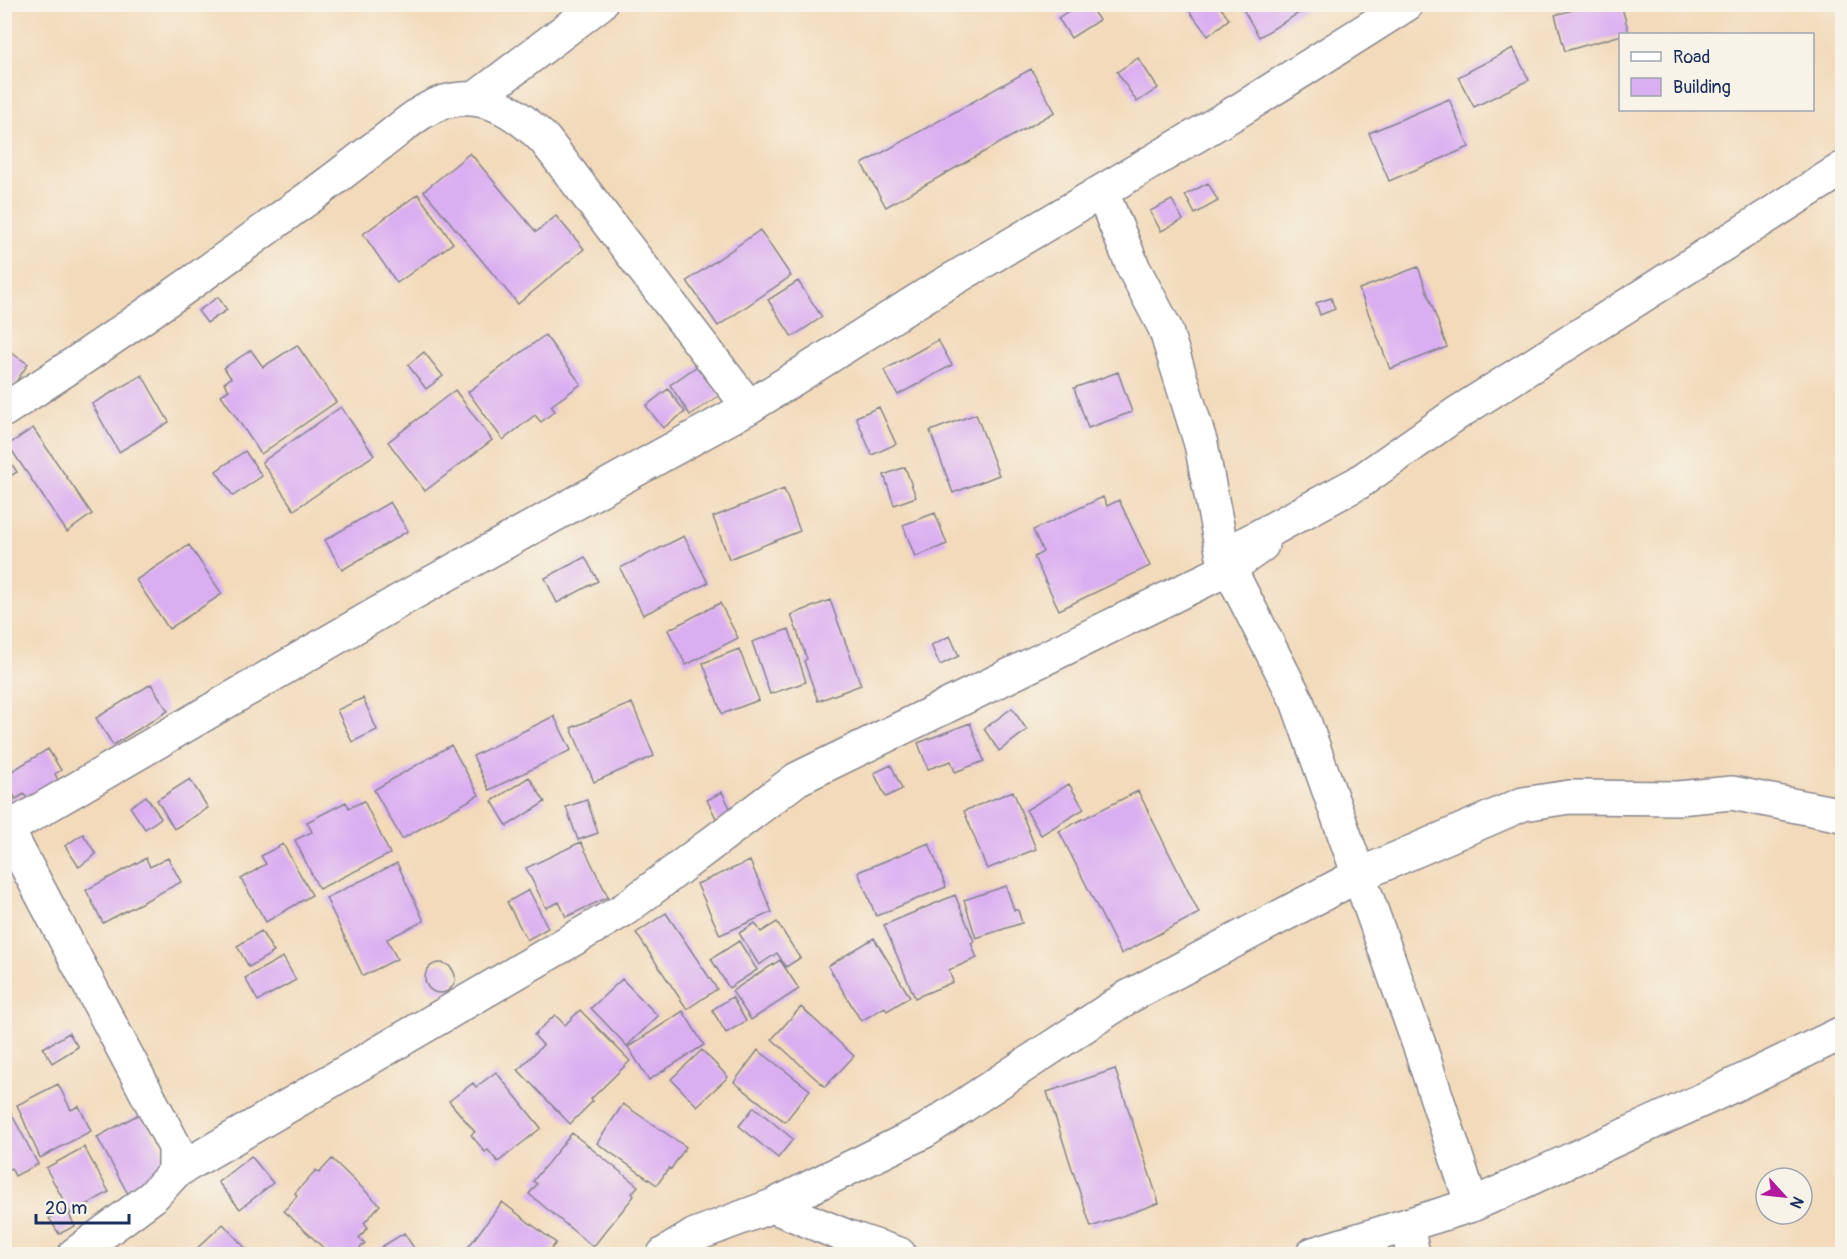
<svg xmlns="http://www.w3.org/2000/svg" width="1847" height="1259" viewBox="0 0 1847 1259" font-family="Pangolin,sans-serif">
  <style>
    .building { fill: #daaff1 }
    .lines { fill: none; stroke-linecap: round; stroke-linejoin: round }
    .minor-casing { stroke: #86848c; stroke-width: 36 }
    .minor { stroke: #fff; stroke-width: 33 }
  </style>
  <rect width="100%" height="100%" fill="#f7f3e8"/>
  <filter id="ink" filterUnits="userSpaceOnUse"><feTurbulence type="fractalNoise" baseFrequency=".0167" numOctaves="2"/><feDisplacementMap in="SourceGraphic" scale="12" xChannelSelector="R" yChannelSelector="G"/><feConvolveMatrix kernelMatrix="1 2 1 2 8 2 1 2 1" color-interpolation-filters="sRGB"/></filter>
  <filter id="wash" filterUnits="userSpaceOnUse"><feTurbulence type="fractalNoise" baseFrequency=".008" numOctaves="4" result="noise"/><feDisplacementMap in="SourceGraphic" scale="24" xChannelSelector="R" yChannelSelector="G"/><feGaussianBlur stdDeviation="1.35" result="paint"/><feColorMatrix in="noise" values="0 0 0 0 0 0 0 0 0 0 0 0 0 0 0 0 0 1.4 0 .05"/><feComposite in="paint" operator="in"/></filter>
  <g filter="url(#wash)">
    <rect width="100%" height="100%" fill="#f2daba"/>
    <g id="blocks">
      <path class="building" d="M1079,4H1088L1099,20L1071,38L1058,18Z
        M1192,4H1218L1229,19L1208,36L1187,8Z
        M1240,4H1314L1259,37Z
        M1594,4H1621L1629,33L1565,51L1555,15Z
        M1513,48L1529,80L1474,107L1458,77Z
        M1138,58L1158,88L1137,102L1117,72Z
        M1031,69L1055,112L886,207L862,164Z
        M1449,99L1469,147L1389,181L1369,133Z
        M470,153L536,232L556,216L584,249L518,304L424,191Z
        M1208,183L1218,201L1195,214L1185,195Z
        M418,194L453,243L397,283L363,234Z
        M1172,200L1183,220L1161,231L1150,211Z
        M760,230L791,276L718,326L687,281Z
        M1418,267L1447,347L1390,369L1359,289Z
        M798,281L822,317L792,337L768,300Z
        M218,297L227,310L207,323L198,311Z
        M1331,298L1335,309L1320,315L1316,303Z
        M545,335L581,384L551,406L555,411L541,422L535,415L503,440L468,392Z
        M938,340L952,365L898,395L884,370Z
        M297,345L336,402L261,454L221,395L229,390L224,383L231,378L224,368L251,350L263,367Z
        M4,348L28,364L4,400Z
        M424,352L443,376L426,389L408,365Z
        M700,364L720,395L690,415L670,385Z
        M1118,372L1132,412L1088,428L1074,388Z
        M142,375L169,422L119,452L92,404Z
        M668,389L685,412L663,428L646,406Z
        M455,390L492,440L425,491L388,442Z
        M341,407L374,455L294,510L262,462Z
        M879,407L896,444L872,455L856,417Z
        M976,414L999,475L953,493L930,431Z
        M33,428L92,514L67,532L8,445Z
        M245,451L262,476L233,496L216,471Z
        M4,452L17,472L4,480Z
        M905,467L916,497L894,505L884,475Z
        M784,489L800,531L729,559L713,517Z
        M1103,497L1107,506L1119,500L1150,566L1059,610L1034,557L1043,552L1033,530Z
        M390,502L408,531L342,570L325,540Z
        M935,513L947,544L915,557L903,525Z
        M684,536L708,583L643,615L620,568Z
        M189,545L222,594L169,629L136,580Z
        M585,557L598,581L557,603L545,578Z
        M830,600L861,685L818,701L804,661L807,659L791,615Z
        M720,603L738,638L686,665L668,630Z
        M789,629L806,682L770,694L752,642Z
        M950,636L959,656L940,665L931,645Z
        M739,649L759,700L722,714L703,663Z
        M151,684L168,711L113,745L96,718Z
        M363,698L377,730L352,742L337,710Z
        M632,703L654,756L594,782L571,728Z
        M1012,708L1027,730L999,751L984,729Z
        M554,716L571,750L489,790L473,756Z
        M970,723L984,761L955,772L951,761L928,769L918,743Z
        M451,745L479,795L402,839L374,790Z
        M48,749L61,770L55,774L59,782L29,801L24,794L16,799L4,781V776Z
        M891,765L902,789L886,797L874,773Z
        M529,777L545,802L507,826L492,801Z
        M190,779L208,808L174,829L157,800Z
        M1069,784L1084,809L1041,835L1026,810Z
        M4,785L14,800L4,807Z
        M1013,791L1036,849L987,869L964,811Z
        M1138,791L1199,913L1121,954L1059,831Z
        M722,792L734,816L719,824L707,800Z
        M146,796L161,818L145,829L130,807Z
        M587,800L598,833L578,840L566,807Z
        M364,801L390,854L319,889L295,840L312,832L307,822L346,802L349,808Z
        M83,834L96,854L79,867L65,846Z
        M581,842L608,897L566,917L559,902L546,908L526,868Z
        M929,843L946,887L876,916L858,872Z
        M283,844L312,895L266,922L241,879L266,864L261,856Z
        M146,858L150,867L168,858L181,882L103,923L86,890Z
        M750,861L772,912L720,935L697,884Z
        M397,863L424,921L387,939L397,959L363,976L326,898Z
        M1006,886L1014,910H1018L1022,923L976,938L964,900Z
        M529,890L548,928L527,940L507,902Z
        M955,895L974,941L971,943L977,958L949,970L953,982L915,998L884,925Z
        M666,913L717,989L687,1009L636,933Z
        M777,922L800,958L786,967L777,953L759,965L739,933L755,923L761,932Z
        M261,931L274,952L249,967L237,946Z
        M874,938L910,997L887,1011L885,1007L861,1021L828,966Z
        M739,941L757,970L729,988L711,959Z
        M283,957L296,980L258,1001L245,978Z
        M780,960L799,989L751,1020L732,991Z
        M425 978a15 15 0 1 1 30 0a15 15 0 1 1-30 0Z
        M622,979L658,1016L627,1046L591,1008Z
        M732,997L746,1021L726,1033L712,1010Z
        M801,1007L854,1056L825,1087L772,1039Z
        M580,1010L630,1061L591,1099L593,1101L570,1124L518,1070L543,1045L534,1035L555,1015L565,1025Z
        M683,1011L704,1045L649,1080L628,1047Z
        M69,1033L78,1047L52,1063L43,1048Z
        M702,1050L728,1077L697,1106L671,1079Z
        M758,1050L810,1090L785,1122L734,1082Z
        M1115,1069L1159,1203L1091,1227L1047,1092Z
        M496,1072L541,1128L498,1162L488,1150L485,1152L471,1135L475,1132L449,1101L473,1083L476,1087Z
        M58,1084L71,1110L79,1106L91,1131L40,1158L17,1105Z
        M623,1104L686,1147L671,1169L669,1168L657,1185L597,1143Z
        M754,1107L793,1139L778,1158L739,1126Z
        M11,1113L38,1164L15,1176L11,1168L4,1172V1116Z
        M141,1113L172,1169L128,1194L97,1137Z
        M572,1133L638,1186L632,1193L634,1196L593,1247L529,1194L537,1184L533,1181Z
        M84,1147L109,1192L71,1214L46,1168Z
        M251,1156L273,1183L240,1209L218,1182Z
        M332,1159L380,1205L364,1223L368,1227L359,1238L365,1243L354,1254H330L284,1211L297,1196L295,1193L316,1170L319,1173Z
        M502,1202L556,1243L547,1254H463Z
        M66,1209L75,1226L59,1234L49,1218Z
        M223,1224L251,1254H191Z
        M404,1233L418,1254H373L372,1253Z"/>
    </g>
  </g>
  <g filter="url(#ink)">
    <use href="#blocks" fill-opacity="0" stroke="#86848c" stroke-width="1.5"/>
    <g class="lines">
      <defs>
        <path id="minor" d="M476,98L600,4
          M1102,192L1134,269L1165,328L1201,444L1223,556L1297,701L1421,1050L1472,1205
          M4,410C104,346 201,277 296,207C325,187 352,165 380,144C403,127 424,105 453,100C490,93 520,116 545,140L749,407
          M1237,548L1358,483L1456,414L1842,169
          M7,829L175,1147V1172L152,1197L75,1254
          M4,831L406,597L749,407L928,294L1243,108L1407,4
          M175,1172L625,909L797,779L1230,568L1262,545
          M772,1206L848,1237L899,1254
          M1407,1225L1413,1254
          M664,1254L695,1235L772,1206L925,1131L1128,997L1359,875L1523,804L1570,797L1678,798L1732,793L1842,815
          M1313,1254L1472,1205L1713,1095L1842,1033"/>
      </defs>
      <use href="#minor" class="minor-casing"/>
      <use href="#minor" class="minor"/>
    </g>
  </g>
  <rect width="1847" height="1259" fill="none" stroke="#f7f3e8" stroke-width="24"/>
  <rect x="1619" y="33" width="195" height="78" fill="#f7f3e8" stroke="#9fa5b1" stroke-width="1.5"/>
  <rect x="1631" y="52" width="30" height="9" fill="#ffffff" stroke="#9fa5b1" stroke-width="1.5"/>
  <text x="1673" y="63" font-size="18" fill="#1b2f5e">Road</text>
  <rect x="1631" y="78" width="30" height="18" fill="#daaff1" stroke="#9fa5b1" stroke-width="1.5"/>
  <text x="1673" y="93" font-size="18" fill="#1b2f5e">Building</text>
  <g transform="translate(1784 1196) rotate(117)"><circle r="28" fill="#f7f3e8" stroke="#9fa5b1" stroke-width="1.5"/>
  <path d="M0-4.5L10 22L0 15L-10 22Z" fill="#b5179e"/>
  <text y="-9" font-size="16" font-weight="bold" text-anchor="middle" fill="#1b2f5e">N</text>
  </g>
  <path d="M36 1214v9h93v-9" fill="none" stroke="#1b2f5e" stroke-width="3"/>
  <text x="45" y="1214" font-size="18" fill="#1b2f5e" stroke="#f7f3e8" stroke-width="4.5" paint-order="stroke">20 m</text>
</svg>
